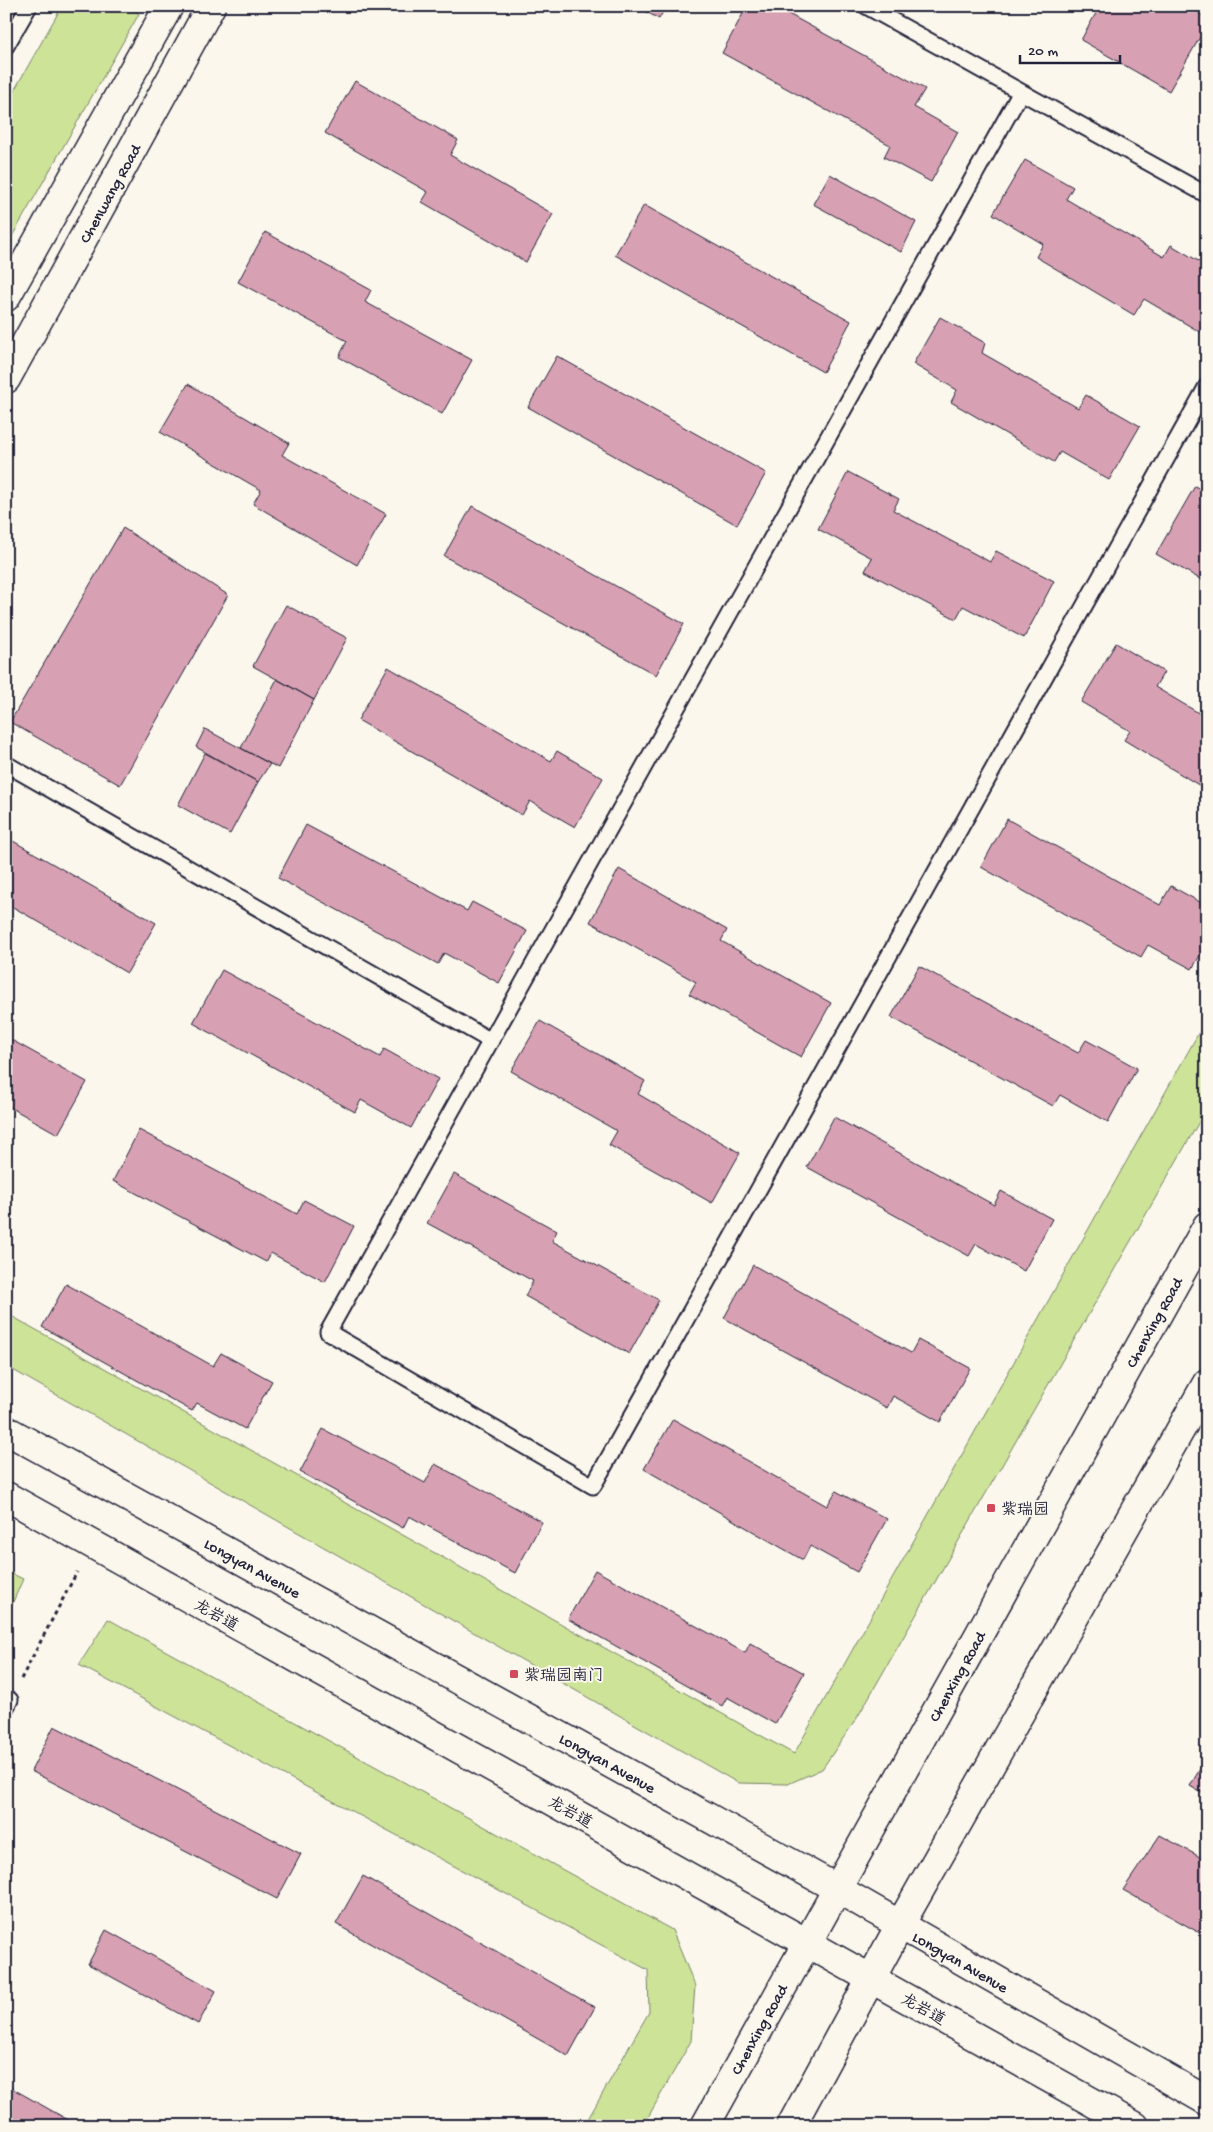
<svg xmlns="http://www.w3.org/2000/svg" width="1213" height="2132" viewBox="0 0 1213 2132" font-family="'Gochi Hand','LXGW WenKai TC',sans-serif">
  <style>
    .green { fill: #cde398; stroke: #78826a }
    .building { fill: #d8a1b3; stroke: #22223b }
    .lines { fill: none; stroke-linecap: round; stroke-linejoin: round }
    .lane-casing { stroke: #22223b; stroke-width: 19 }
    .secondary-casing { stroke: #22223b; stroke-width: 31 }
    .path { stroke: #22223b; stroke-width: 3; stroke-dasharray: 4 4; stroke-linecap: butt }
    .lane { stroke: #fbf7ec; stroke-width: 15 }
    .secondary { stroke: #fbf7ec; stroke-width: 28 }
    .poi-dot { fill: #d1495b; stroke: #fbf7ec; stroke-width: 2 }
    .labels { text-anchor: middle; stroke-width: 4; stroke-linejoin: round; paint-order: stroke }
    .street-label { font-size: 16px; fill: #22223b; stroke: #fbf7ec }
    .poi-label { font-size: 16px; fill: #22223b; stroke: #fbf7ec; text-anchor: start }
  </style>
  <rect width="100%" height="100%" fill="#fbf7ec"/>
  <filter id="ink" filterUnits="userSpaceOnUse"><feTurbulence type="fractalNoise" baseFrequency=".02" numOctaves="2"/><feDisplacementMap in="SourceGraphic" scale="10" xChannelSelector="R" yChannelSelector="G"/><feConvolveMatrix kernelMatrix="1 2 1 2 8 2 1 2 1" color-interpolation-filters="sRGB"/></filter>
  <g filter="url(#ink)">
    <path class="green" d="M62,6H128L139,14L6,247V105Z
      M1207,1018V1108L857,1718L822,1769L788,1784L738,1783L6,1366V1313L794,1754Z
      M6,1571L23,1579L6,1618Z
      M108,1619L672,1930L695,1986L691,2041L643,2126H584L649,2012L648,1970L79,1665Z"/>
    <path class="building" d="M636,6H666L659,19Z
      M747,6H774L925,89L914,107L958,132L931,182L884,157L890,145L722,53Z
      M1100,6H1186L1207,18V25L1169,91L1081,40Z
      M355,81L458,140L450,155L553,214L526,262L422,202L428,192L325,133Z
      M1025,160L1073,187L1066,199L1164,257L1171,245L1207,266V320L1200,332L1144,299L1134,315L1036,257L1043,244L993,214Z
      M830,174L916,222L901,252L813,204Z
      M644,205L851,321L823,372L615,255Z
      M265,232L371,290L365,302L472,360L442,414L339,357L347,341L238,282Z
      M940,317L985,343L982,353L1078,408L1086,395L1140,426L1109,480L1060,452L1054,462L951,402L957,390L913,364Z
      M557,356L766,473L737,525L528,407Z
      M188,384L289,443L282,455L386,514L357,565L253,504L261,490L160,432Z
      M848,472L899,499L893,510L990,562L996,551L1054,581L1024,638L963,606L956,619L865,571L872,558L818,529Z
      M1195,486L1207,493V583L1156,554Z
      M472,506L684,624L656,675L444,556Z
      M123,528L228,595L120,785L10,722Z
      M286,605L347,638L314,700L253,666Z
      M1116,643L1164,672L1155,687L1207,718V790L1124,740L1130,731L1081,702Z
      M388,667L551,761L557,751L603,778L575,827L530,801L522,815L358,720Z
      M277,679L314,700L278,768L241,748Z
      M205,729L270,764L258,782L196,747Z
      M205,753L258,782L230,834L178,805Z
      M1007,819L1160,905L1171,886L1207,906V944L1192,969L1148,945L1141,957L981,867Z
      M306,825L467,911L472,902L527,931L499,983L444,953L438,964L278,878Z
      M6,837L156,923L127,973L6,903Z
      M619,869L727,930L721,941L831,1003L801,1057L689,994L696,982L590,922Z
      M919,966L1078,1053L1086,1040L1137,1068L1108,1122L1060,1095L1053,1106L891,1017Z
      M222,970L380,1057L384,1049L438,1079L411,1128L361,1100L355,1112L193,1023Z
      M540,1021L645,1081L638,1094L740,1153L712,1203L609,1145L617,1131L511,1071Z
      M6,1037L87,1082L58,1134L6,1105Z
      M834,1117L994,1205L1001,1191L1052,1219L1024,1271L976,1244L969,1256L807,1167Z
      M139,1130L297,1214L304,1200L354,1226L325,1282L271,1253L266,1262L113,1181Z
      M454,1174L557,1231L552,1241L659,1300L629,1354L525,1296L533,1281L427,1223Z
      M753,1265L911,1353L918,1340L970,1368L940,1422L893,1396L887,1408L724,1318Z
      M66,1284L213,1366L221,1353L272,1381L245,1429L197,1403L192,1411L42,1327Z
      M673,1419L827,1506L836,1491L887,1519L857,1572L810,1546L803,1560L644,1469Z
      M323,1429L425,1483L435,1464L542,1522L515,1573L409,1516L403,1528L300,1472Z
      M595,1570L745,1653L750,1643L804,1673L775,1724L727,1697L722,1706L568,1619Z
      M54,1726L301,1854L277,1899L31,1771Z
      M1207,1757V1796L1190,1786Z
      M1160,1835L1207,1861V1937L1123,1890Z
      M363,1876L595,2007L568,2056L336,1924Z
      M106,1930L216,1991L198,2024L88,1964Z
      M6,2085L79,2126H6Z"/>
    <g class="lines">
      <defs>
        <path id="lane" d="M866,6L1207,195
          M6,46L29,6
          M1021,92L328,1332L593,1486L1207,386
          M6,764L491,1041
          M6,1707L10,1700"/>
        <path id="secondary" d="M6,297L169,6
          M6,379L211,6
          M6,1430L836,1888L1207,2101
          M6,1496L1135,2126
          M705,2126L1207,1226
          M791,2126L900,1925L1207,1383"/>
      </defs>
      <use href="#lane" class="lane-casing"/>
      <use href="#secondary" class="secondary-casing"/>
      <path class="path" d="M21,1679L77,1572"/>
      <use href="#lane" class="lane"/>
      <use href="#secondary" class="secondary"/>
    </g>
  </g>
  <g class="poi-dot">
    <rect x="986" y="1503" width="10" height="10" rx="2.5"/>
    <rect x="509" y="1669" width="10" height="10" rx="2.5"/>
  </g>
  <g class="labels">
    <g class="street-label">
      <text transform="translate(109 193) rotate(-61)" y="6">Chenwang Road</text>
      <text transform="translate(1153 1322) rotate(-61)" y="6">Chenxing Road</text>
      <text transform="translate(253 1567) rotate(29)" y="6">Longyan Avenue</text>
      <text transform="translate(217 1614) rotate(29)" y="6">龙岩道</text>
      <text transform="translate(956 1676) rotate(-61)" y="6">Chenxing Road</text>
      <text transform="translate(608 1762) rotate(29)" y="6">Longyan Avenue</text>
      <text transform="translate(571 1811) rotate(29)" y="6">龙岩道</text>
      <text transform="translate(961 1961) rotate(30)" y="6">Longyan Avenue</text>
      <text transform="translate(924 2008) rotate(29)" y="6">龙岩道</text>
      <text transform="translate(758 2029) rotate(-61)" y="6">Chenxing Road</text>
    </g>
    <g class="poi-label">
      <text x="1001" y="1514">紫瑞园</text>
      <text x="524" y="1680">紫瑞园南门</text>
    </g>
  </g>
  <rect width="1213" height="2132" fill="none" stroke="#fbf7ec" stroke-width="25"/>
  <rect x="12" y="12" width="1188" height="2107" fill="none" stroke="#22223b" stroke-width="2" filter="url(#ink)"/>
  <path d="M1020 55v8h100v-8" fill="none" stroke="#22223b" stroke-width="2.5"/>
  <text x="1028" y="55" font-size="15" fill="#22223b" stroke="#fbf7ec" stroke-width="4" paint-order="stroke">20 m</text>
</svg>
